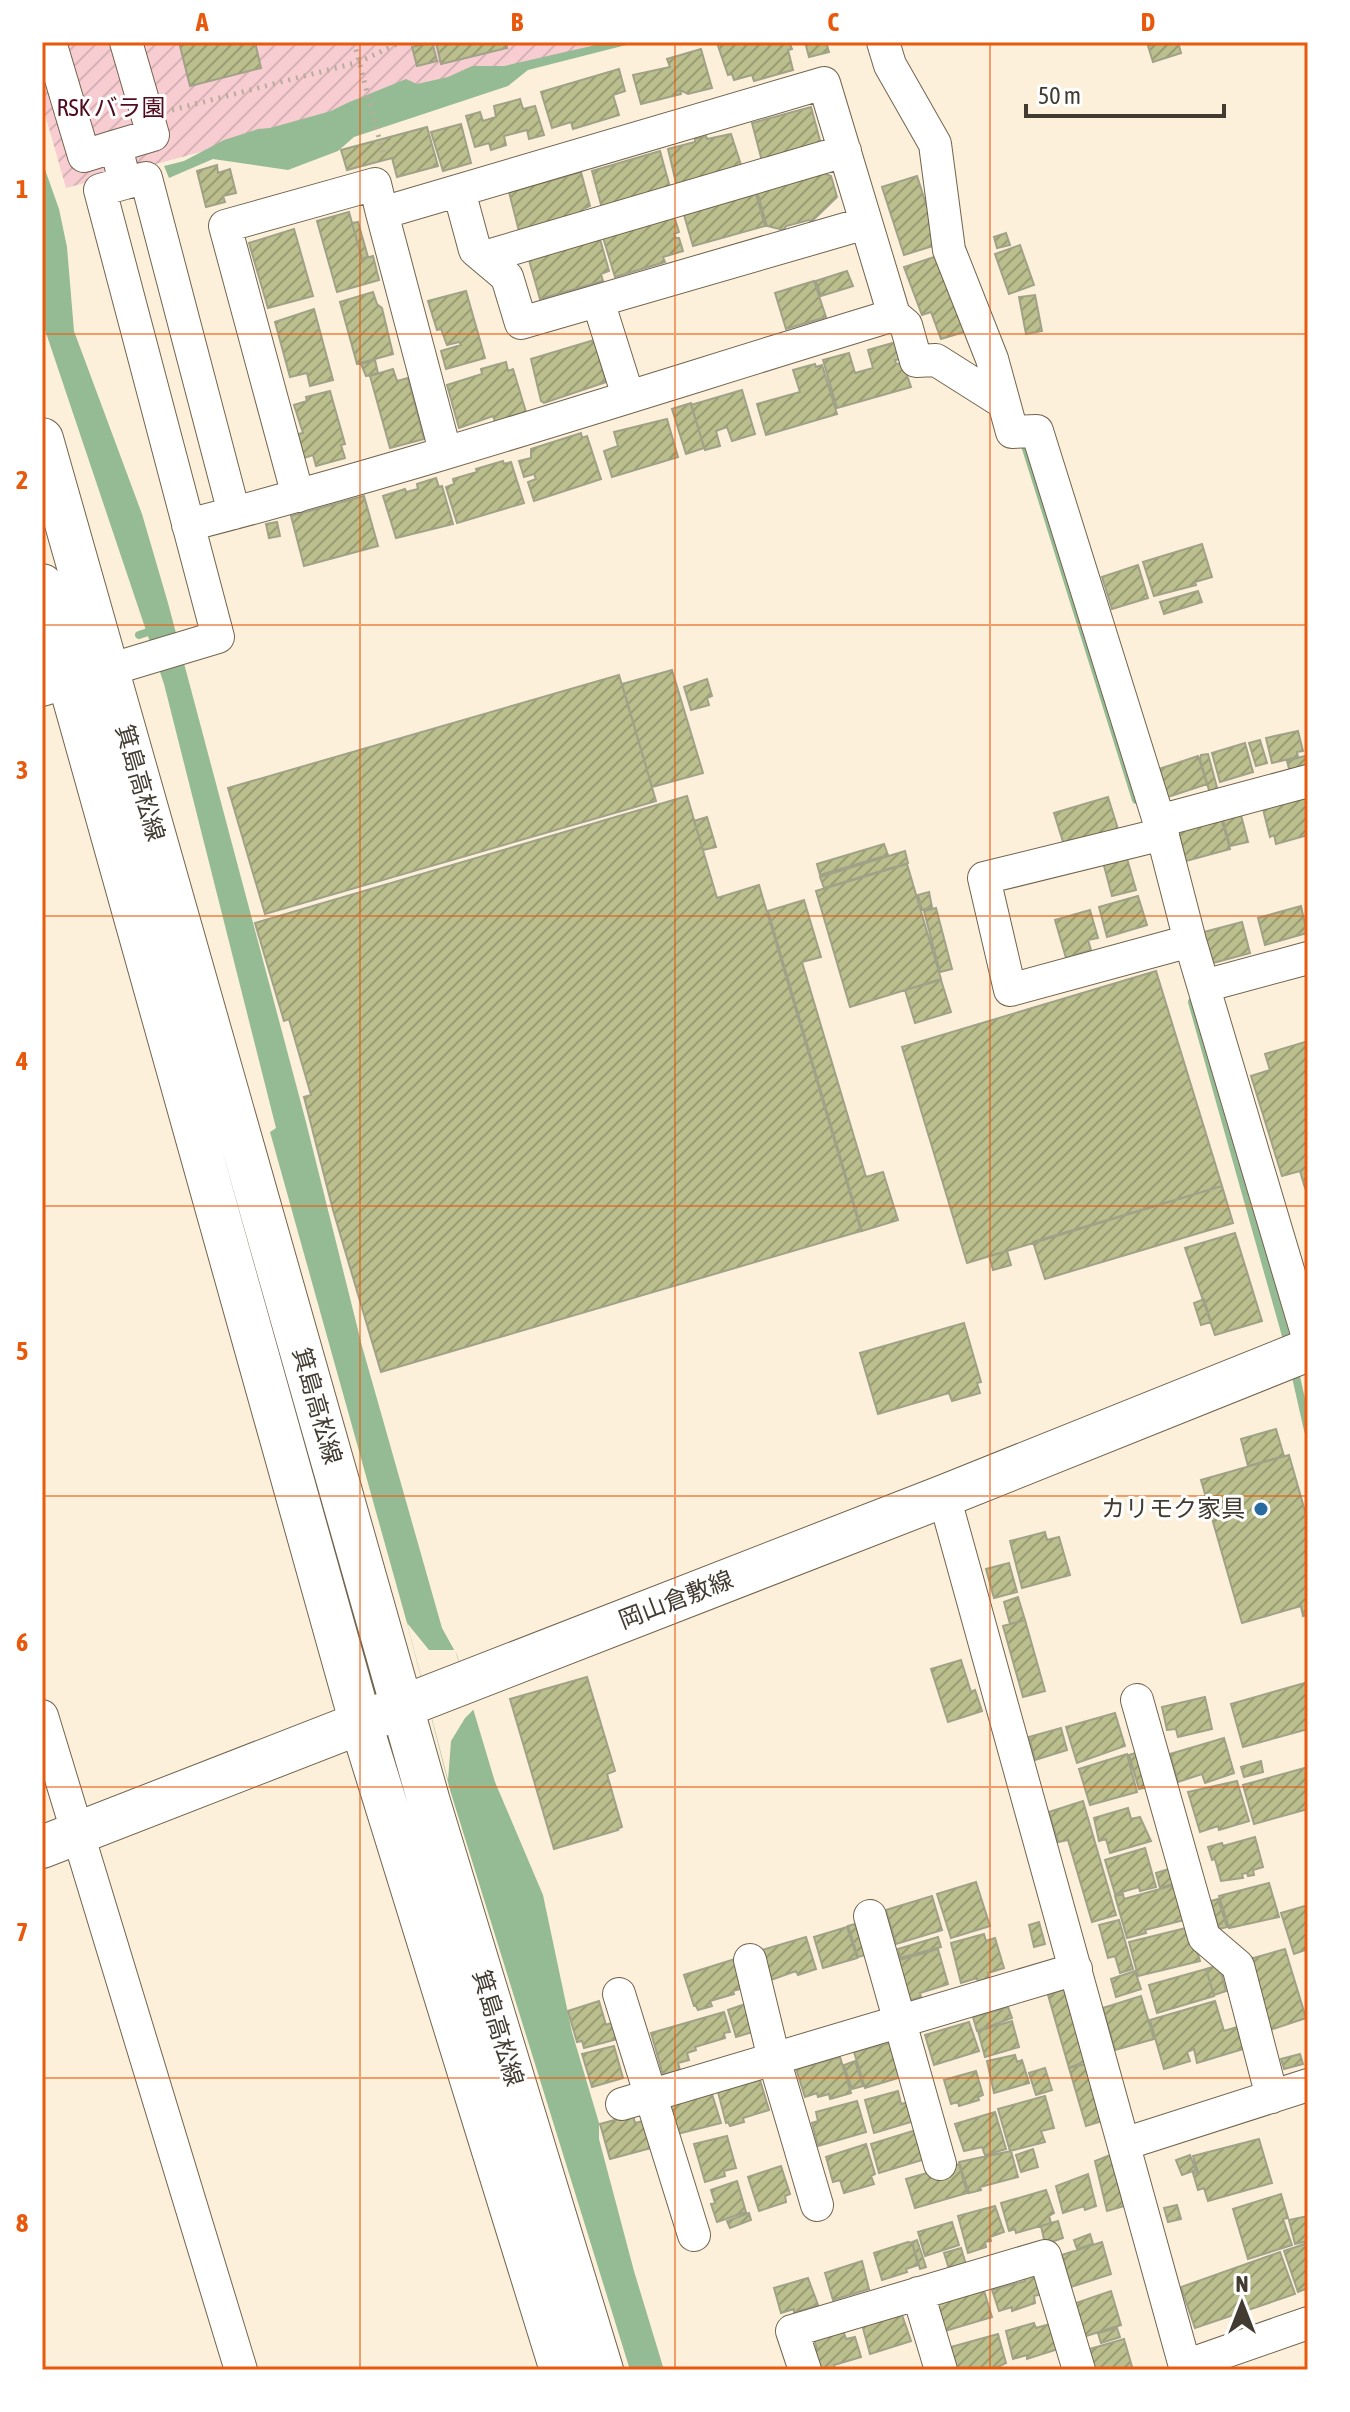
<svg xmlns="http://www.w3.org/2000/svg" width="1350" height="2412" viewBox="0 0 1350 2412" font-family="'Asap Condensed','Noto Sans JP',sans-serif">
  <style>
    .garden { fill: url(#garden-furrows) }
    .water { fill: #95bb95 }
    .pier { fill: #fdf0db }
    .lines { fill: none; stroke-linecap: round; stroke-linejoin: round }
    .stream { stroke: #95bb95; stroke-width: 8 }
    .building { fill: url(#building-hatch); stroke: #a0a287; stroke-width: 2 }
    .minor-casing { stroke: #72644e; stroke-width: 34 }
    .major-casing { stroke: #72644e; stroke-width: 44 }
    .path { stroke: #b7ad9c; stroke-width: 5; stroke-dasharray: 2 6; stroke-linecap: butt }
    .minor { stroke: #fff; stroke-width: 32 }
    .major { stroke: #fff; stroke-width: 42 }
    .grid { fill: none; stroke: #e8590c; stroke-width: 2; stroke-opacity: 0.55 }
    .poi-dot { fill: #286ba0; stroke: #fff; stroke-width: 3 }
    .labels { text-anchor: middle; stroke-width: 6; stroke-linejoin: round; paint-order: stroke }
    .park-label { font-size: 24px; fill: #4e0c1e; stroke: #fff }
    .street-label { font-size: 24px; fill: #423b31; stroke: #fff }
    .poi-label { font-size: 24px; fill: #423b31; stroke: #fff; text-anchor: end }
    .neatline { fill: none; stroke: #e8590c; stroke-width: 3 }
    .grid-label { font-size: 26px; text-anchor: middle; font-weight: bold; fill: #e8590c }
  </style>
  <defs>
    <pattern id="garden-furrows" width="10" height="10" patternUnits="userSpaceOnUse" patternTransform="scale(2)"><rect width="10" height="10" fill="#f8cdd2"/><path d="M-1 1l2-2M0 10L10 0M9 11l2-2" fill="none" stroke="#d6b1b5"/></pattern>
    <pattern id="building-hatch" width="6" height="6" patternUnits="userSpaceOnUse" patternTransform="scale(2)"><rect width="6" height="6" fill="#bbbf8d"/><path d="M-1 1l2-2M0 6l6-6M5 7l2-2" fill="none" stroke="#9a9c74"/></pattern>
  </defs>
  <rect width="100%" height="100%" fill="#fdf0db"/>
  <path class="garden" d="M42,42H613L66,188L42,104Z"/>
  <path class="water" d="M609,42H638L528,70L508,86L354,137L338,151L288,170L213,159L169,178L164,166L184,161L224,140L258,129L270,128L331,111L347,103L406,79L417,84L448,77L472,66H504Z
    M42,161L59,209L67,247L74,331L142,514L168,603L306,1122L362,1346L442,1628L457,1655L495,1782L543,1895L572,2032L599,2123V2139L634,2271L664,2370H630L450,1790L407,1623L270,1132L276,1128L164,684L42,321Z"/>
  <path class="pier" d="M407,1623L429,1650H455L474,1709L465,1718L451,1741L448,1780Z"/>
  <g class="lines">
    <path class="stream" d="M1023,439L1136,800
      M139,635L154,630
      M1192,1002L1288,1343
      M1294,1368L1308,1430"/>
  </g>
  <path class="building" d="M179,42H255L261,68L190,86Z
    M432,42L437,61L417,66L412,47Z
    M436,42H506L507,48L441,64Z
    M789,42L792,49L788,50L793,70L754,81L752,75L734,80L732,74L728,75L717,43Z
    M805,42H826L829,52L809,57Z
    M1161,42H1178L1181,53L1153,62L1148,46Z
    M701,49L712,88L688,94L680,90L681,94L641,104L633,75L670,67L667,59Z
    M619,69L625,91L613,95L619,115L573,129L571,122L552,128L541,92Z
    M520,99L523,109L535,106L544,135L529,139L527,130L504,136L506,145L491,150L489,143L475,147L466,116L480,112L483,121L496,117L494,106Z
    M811,107L822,148L763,165L752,123Z
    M461,124L471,163L443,171L431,132Z
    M427,127L438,166L397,177L392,158L347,170L341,150Z
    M731,134L743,171L677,187L668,149L695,142V139L706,136L707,139Z
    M660,151L671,191L603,212L592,171Z
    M217,165L218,173L230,169L236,193L223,196L225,202L206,207L197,171Z
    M815,170L831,176L837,197L811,222L809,220L786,226L784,230L767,226L756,188L801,175L806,180Z
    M581,172L590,206L583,209L586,217L520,235L509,192Z
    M917,176L939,244L904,255L882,187Z
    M756,194L765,226L693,246L684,215Z
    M349,212L362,259L373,256L379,280L337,292L317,221Z
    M674,216L679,232L674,234L676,238H679L683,251L663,257L665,262L615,277L602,234Z
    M358,222L368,257L362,259L352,223Z
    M294,229L313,296L268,308L249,243Z
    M598,232L609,271L601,274L603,281L540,299L527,253Z
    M1006,233L1010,245L997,248L994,237Z
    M1020,245L1034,285L1009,294L995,254Z
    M940,255L967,331L941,339L931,312L922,315L904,267Z
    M847,271L853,286L821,296L816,281Z
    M814,281L826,317L786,329L775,293Z
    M466,291L485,358L446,369L441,351L461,345L459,342L447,345L441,329L437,330L428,301Z
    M373,292L377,304L382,308L393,354L357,364L340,302Z
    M1035,295L1042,331L1026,334L1019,297Z
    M314,309L333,380L310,386L307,373L290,377L275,322Z
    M594,340L606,382L544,403L541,401L531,359Z
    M896,342L901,359L895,360L896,364L903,363L911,387L837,408L823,360L849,353L855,373L873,368L868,350Z
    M375,360L378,373L366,376L361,364Z
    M506,362L508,371L513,369L526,412L495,422L493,416L459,428L447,385L482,374L481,369Z
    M815,364L816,367L822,365L837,414L766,435L757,404L800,392L793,370Z
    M393,369L397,381L408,378L424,439L390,448L370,376Z
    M742,390L755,434L732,441L727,427L716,431L720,446L705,450L691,405Z
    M330,391L345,444L341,445L345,458L316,466L313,455L304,458L298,434L303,433L294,405L307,401L306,397Z
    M691,403L704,448L686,454L672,409Z
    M667,419L678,457L612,477L604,451L618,446L614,432Z
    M581,433L582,438L587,436L601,479L534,501L528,482L536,479L534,474L524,477L519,461L531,458V449Z
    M503,461L504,464L511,462L524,503L457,523L446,487L454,484L453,479L477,472L476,469Z
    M436,478L439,487L442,486L453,524L396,538L383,496L405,489L406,492L418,489L417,484Z
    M364,496L378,546L304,566L291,516Z
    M277,522L280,536L269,538L266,524Z
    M1202,544L1212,577L1195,582L1196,585L1154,596L1143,562Z
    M1138,565L1148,598L1112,609L1102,577Z
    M1198,591L1202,602L1164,614L1160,602Z
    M672,670L703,773L652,787L622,684Z
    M619,675L656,801L265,914L228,788Z
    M707,679L712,696L707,698L709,705L691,710L684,687Z
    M1298,731L1303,751L1297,752L1298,757L1272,763L1266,738Z
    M1260,740L1267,763L1256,766L1249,743Z
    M1245,743L1253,772L1220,782L1212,753Z
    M1208,754L1219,795L1211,797L1200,759L1201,755Z
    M1308,755V771L1291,776L1287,761Z
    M1198,756L1207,784L1168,797L1159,769Z
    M1308,793V835L1276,844L1274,835L1270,837L1262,805Z
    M687,796L717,898L759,885L861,1231L381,1372L333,1210L304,1097L311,1095L289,1019L284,1021L255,923Z
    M1108,797L1118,829L1064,845L1054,813Z
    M1241,815L1248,842L1230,846L1223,820Z
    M707,817L716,847L703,850L694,821Z
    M1221,818L1230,849L1186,861L1178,829Z
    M884,844L888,855L820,875L817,864Z
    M905,851L908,863L824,888L820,877Z
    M1126,855L1136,890L1112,896L1103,862Z
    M907,864L941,979L850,1007L816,891Z
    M929,892L932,907L922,910L918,895Z
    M1138,896L1147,925L1107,937L1099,907Z
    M804,900L821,957L802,962L866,1177L883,1172L898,1220L862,1231L768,911Z
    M1301,906L1307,933L1265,945L1258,918Z
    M936,908L952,969L940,972L924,911Z
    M1090,910L1098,938L1088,940L1091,950L1066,958L1055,920Z
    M1242,922L1250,953L1213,963L1204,932Z
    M1156,971L1222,1186L967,1263L902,1047Z
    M941,980L951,1012L915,1023L905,990Z
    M1308,1041V1187L1305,1188L1300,1171L1282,1176L1251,1076L1270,1070L1265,1054Z
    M1222,1186L1233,1223L1045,1279L1033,1242Z
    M1235,1233L1262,1321L1215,1335L1185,1248Z
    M1007,1251L1011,1265L993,1270L989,1256Z
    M1204,1299L1211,1322L1201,1325L1194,1303Z
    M964,1323L981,1382L977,1383L980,1393L952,1401L949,1393L878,1414L860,1353Z
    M1276,1429L1284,1456L1248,1466L1241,1439Z
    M1289,1455L1308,1522V1614L1303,1616L1301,1606L1242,1623L1201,1480Z
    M1045,1532L1047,1540L1059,1537L1070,1575L1022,1588L1010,1541Z
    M1009,1563L1017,1592L994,1598L986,1569Z
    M1018,1597L1025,1620L1010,1624L1004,1602Z
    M1025,1620L1045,1691L1023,1697L1003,1626Z
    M961,1660L971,1692L975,1690L982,1711L948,1722L931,1669Z
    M587,1677L615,1771L607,1774L622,1827L617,1829L618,1830L554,1849L510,1699Z
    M1308,1682V1729L1243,1747L1231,1704Z
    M1205,1697L1212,1729L1178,1737L1176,1729L1167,1730L1162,1707Z
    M1115,1713L1125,1746L1077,1763L1066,1727Z
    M1061,1728L1067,1750L1035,1760L1029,1737Z
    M1224,1738L1234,1773L1205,1783L1202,1774L1178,1782L1170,1754Z
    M1139,1752L1148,1787L1139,1789L1129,1755Z
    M1127,1754L1137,1792L1090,1805L1079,1769Z
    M1261,1761L1263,1772L1244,1777L1241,1767Z
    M1308,1767V1809L1254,1824L1243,1785Z
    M1237,1781L1249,1821L1219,1830L1218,1826L1200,1832L1188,1792Z
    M1083,1801L1116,1915L1092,1922L1068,1840L1058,1842L1049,1812Z
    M1128,1808L1131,1819L1140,1817L1151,1841L1110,1853L1106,1839L1099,1841L1094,1818Z
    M1255,1837L1263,1867L1253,1870L1254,1875L1248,1876L1247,1873L1242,1874L1243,1878L1221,1881L1215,1859L1212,1860L1208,1847L1222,1843L1223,1846Z
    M1145,1848L1156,1887L1140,1891L1139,1887L1115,1894L1105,1860Z
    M1172,1868L1176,1883L1160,1888L1156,1873Z
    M976,1882L990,1926L951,1938L937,1894Z
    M1269,1883L1279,1917L1229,1928L1219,1896Z
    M1178,1884L1188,1919L1145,1930L1146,1933L1127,1938L1115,1896L1123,1894L1124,1899Z
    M932,1896L942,1930L896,1944L886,1910Z
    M1218,1899L1227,1927L1219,1929L1211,1901Z
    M1308,1905V1949L1294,1954L1281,1913Z
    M1119,1920L1133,1969L1120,1973L1115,1956L1108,1958L1099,1925Z
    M1039,1922L1045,1944L1034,1947L1029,1925Z
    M855,1924L865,1955L858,1957L848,1926Z
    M847,1927L857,1958L823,1968L814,1937Z
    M1190,1927L1200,1961L1138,1976L1129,1942Z
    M984,1934L986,1941L995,1938L1004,1968L988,1973L989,1978L978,1982L977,1978L961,1983L951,1943Z
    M806,1937L816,1969L798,1975L796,1971L771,1980L762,1950Z
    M938,1937L941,1947L900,1958L898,1949Z
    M938,1949L948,1984L920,1993L921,1997L910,2000L896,1961Z
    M1285,1949L1306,2018L1270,2030L1250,1959Z
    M735,1959L743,1988L733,1991L734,1994L710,2001L712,2006L698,2010L696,2006H694L684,1975Z
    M1219,1965L1226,1991L1214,1995L1206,1969Z
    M1206,1969L1214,1996L1157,2013L1149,1985Z
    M1135,1971L1141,1989L1116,1997L1111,1979Z
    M1065,1989L1086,2061L1069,2068L1048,1995Z
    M1141,1996L1154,2039L1115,2050L1103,2008Z
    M599,2001L606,2025L616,2021L621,2038L584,2048L582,2041L577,2042L568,2011Z
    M1215,2001L1224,2031L1237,2027L1243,2049L1197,2063L1194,2049L1187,2052L1190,2061L1164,2069L1150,2020Z
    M748,2003L756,2031L736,2037L728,2010Z
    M1008,2007L1012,2018L977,2031L973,2017Z
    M724,2012L730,2032L724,2033L725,2038L695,2047L696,2050L687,2053L689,2060L678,2063L680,2070L663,2075L651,2033Z
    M1012,2021L1019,2047L985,2057L978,2031Z
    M969,2022L979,2051L934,2065L925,2035Z
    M890,2043L901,2077L865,2088L854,2052Z
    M614,2046L623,2078L592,2087L582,2054Z
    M1300,2054L1303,2064L1284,2069L1281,2059Z
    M1015,2055L1017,2062L1022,2060L1029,2083L994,2093L987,2061Z
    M840,2057L851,2093L830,2099L829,2094L818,2097L817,2093L805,2097L796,2069Z
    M855,2061L863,2086L852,2089L844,2065Z
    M1086,2064L1102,2121L1086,2126L1069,2068Z
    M1045,2068L1052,2090L1036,2095L1029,2073Z
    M976,2071L983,2095L978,2097L979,2100L959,2106L958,2102L951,2104L944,2080Z
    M760,2080L769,2110L743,2118L744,2122L730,2126L728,2122L726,2123L718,2092Z
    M898,2091L901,2104L909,2102L914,2121L874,2133L865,2100Z
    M712,2094L721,2123L677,2134L669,2106Z
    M1045,2096L1054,2128L1041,2131L1045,2142L1010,2151L998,2109Z
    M857,2101L866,2132L818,2146L812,2123L818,2121L816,2112Z
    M995,2112L1006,2149L985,2155L982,2147L964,2151L955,2124Z
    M633,2115L635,2123L643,2121L651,2148L610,2159L600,2124Z
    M916,2130L925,2159L879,2173L871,2144Z
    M727,2136L736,2168L724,2171L725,2176L705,2182L694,2144Z
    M1259,2139L1272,2183L1208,2201L1204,2188L1198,2190L1193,2173L1198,2172L1193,2156Z
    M866,2144L875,2174L871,2176L874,2184L844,2193L840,2180L833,2182L826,2157Z
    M1033,2149L1038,2167L1021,2172L1016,2155Z
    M1011,2151L1018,2177L980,2187L981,2190L969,2193L959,2162Z
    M1110,2155L1124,2206L1107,2211L1095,2161Z
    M1190,2155L1196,2170L1182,2175L1176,2160Z
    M959,2164L967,2193L915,2208L906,2179Z
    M781,2166L790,2194L785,2196L786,2202L759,2211L748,2177Z
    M1088,2174L1096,2206L1085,2210L1084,2206L1063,2213L1056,2186Z
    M737,2181L746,2212L717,2222L711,2204L715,2203L711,2190Z
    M1046,2190L1054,2213L1049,2216L1051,2223L1016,2233L1015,2229L1009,2231L1001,2203Z
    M1281,2194L1288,2218L1283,2219L1292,2245L1248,2259L1233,2209Z
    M1177,2205L1181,2219L1168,2222L1164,2208Z
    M995,2206L1004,2232L990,2237L991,2241L985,2242L986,2247L968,2253L958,2216Z
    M749,2213L751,2220L730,2228L727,2221Z
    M1308,2216V2241L1295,2244L1289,2220Z
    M1058,2221L1063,2238L1045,2244L1041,2226Z
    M952,2222L959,2245L925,2256L918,2232Z
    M1090,2234L1093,2244L1077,2249L1074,2240Z
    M917,2240L926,2267L920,2269L912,2242Z
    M908,2242L912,2243L918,2265L906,2269L907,2272L882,2280L874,2253Z
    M1102,2242L1111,2274L1071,2287L1062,2255Z
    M1308,2243V2288L1298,2292L1284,2251Z
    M961,2248L967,2268L950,2272L944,2253Z
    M1280,2252L1295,2294L1195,2328L1181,2287Z
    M862,2261L869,2289L833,2300L825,2273Z
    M1036,2272L1042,2294L1034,2296L1035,2303L1012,2311V2307L999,2311L992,2290L1025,2281L1023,2276Z
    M808,2278L818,2305L794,2313V2309L781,2313L774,2288Z
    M982,2284L992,2317L945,2331L937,2302Z
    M1111,2291L1121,2325L1083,2337L1070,2305Z
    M900,2309L911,2341L870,2354L861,2321Z
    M1034,2323L1036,2328L1050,2324L1058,2349L1027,2359V2355L1013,2359L1006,2331Z
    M842,2327L846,2339L855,2337L861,2357L834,2365L835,2370H817L812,2351L817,2349L813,2336Z
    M1117,2328L1120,2337L1101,2343L1098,2333Z
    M998,2334L1006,2363L992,2370H957L951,2347Z
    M1124,2339L1133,2370H1089L1083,2351Z"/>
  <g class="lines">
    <defs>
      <path id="minor" d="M883,42L890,65L935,144L949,250L992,359L1012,432L1037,431L1159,821L1190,941L1308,1337
        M116,146L153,135L126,42
        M125,183L146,178L234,513
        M459,191L475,250L507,277L521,323L866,223
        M382,213L445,451
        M484,257L845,151
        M598,301L628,396
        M894,315L906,325L916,361L936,360L1004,403
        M188,525C425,464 660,386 894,315L824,83L382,213L375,184L225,226L298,496
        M42,690L218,637L100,190L125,183L116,146L84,156L50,42
        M1159,821L1308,781
        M1163,834L984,878L1010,990L1190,941
        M1204,986L1308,958
        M944,1496L1186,2370
        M1137,1700L1204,1937L1238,1966L1272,2097
        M42,1716L241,2370
        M870,1916L940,2164
        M750,1960L774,2059L817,2205
        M619,1994L694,2235
        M622,2104L1076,1969
        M1124,2144L1308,2085
        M918,2293L941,2370
        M1185,2366L1308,2323
        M805,2370L792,2331L1045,2256L1079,2370"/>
      <path id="major" d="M42,439L429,1802L602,2370
        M42,585L361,1724L561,2370
        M42,1847L944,1496L1308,1350"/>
    </defs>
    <use href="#minor" class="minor-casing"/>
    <use href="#major" class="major-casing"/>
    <path class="path" d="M354,42L384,157
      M172,110L359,62L401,42"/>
    <use href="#minor" class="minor"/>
    <use href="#major" class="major"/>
  </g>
  <path class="grid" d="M360,42V2370M675,42V2370M990,42V2370M42,334H1308M42,625H1308M42,916H1308M42,1206H1308M42,1496H1308M42,1787H1308M42,2078H1308"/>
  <circle class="poi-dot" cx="1261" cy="1509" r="8"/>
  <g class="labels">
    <g class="park-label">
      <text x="111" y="116">RSK バラ園</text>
    </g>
    <g class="street-label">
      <text transform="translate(140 783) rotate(74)" y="8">箕島高松線</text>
      <text transform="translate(317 1406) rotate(74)" y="8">箕島高松線</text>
      <text transform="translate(676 1600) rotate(-21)" y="8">岡山倉敷線</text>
      <text transform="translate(498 2028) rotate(73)" y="8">箕島高松線</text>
    </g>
    <g class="poi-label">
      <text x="1245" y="1517">カリモク家具</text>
    </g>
  </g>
  <rect width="1350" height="2412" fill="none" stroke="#ffffff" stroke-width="88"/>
  <g transform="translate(1242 2304)" stroke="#ffffff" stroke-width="6" paint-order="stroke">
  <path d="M0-6L14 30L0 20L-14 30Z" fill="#423b31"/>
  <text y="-12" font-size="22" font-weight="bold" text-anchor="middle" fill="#423b31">N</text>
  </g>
  <path d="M1026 104v12h198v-12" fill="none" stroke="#423b31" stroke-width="4"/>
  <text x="1038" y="104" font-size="24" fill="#423b31" stroke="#ffffff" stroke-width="6" paint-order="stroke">50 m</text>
  <rect x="44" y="44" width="1262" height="2324" class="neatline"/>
  <g class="grid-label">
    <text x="202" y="31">A</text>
    <text x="517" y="31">B</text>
    <text x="833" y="31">C</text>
    <text x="1148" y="31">D</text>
    <text x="22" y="198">1</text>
    <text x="22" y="489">2</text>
    <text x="22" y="779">3</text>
    <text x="22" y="1070">4</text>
    <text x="22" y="1360">5</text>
    <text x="22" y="1651">6</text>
    <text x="22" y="1941">7</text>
    <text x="22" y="2232">8</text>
  </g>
</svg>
